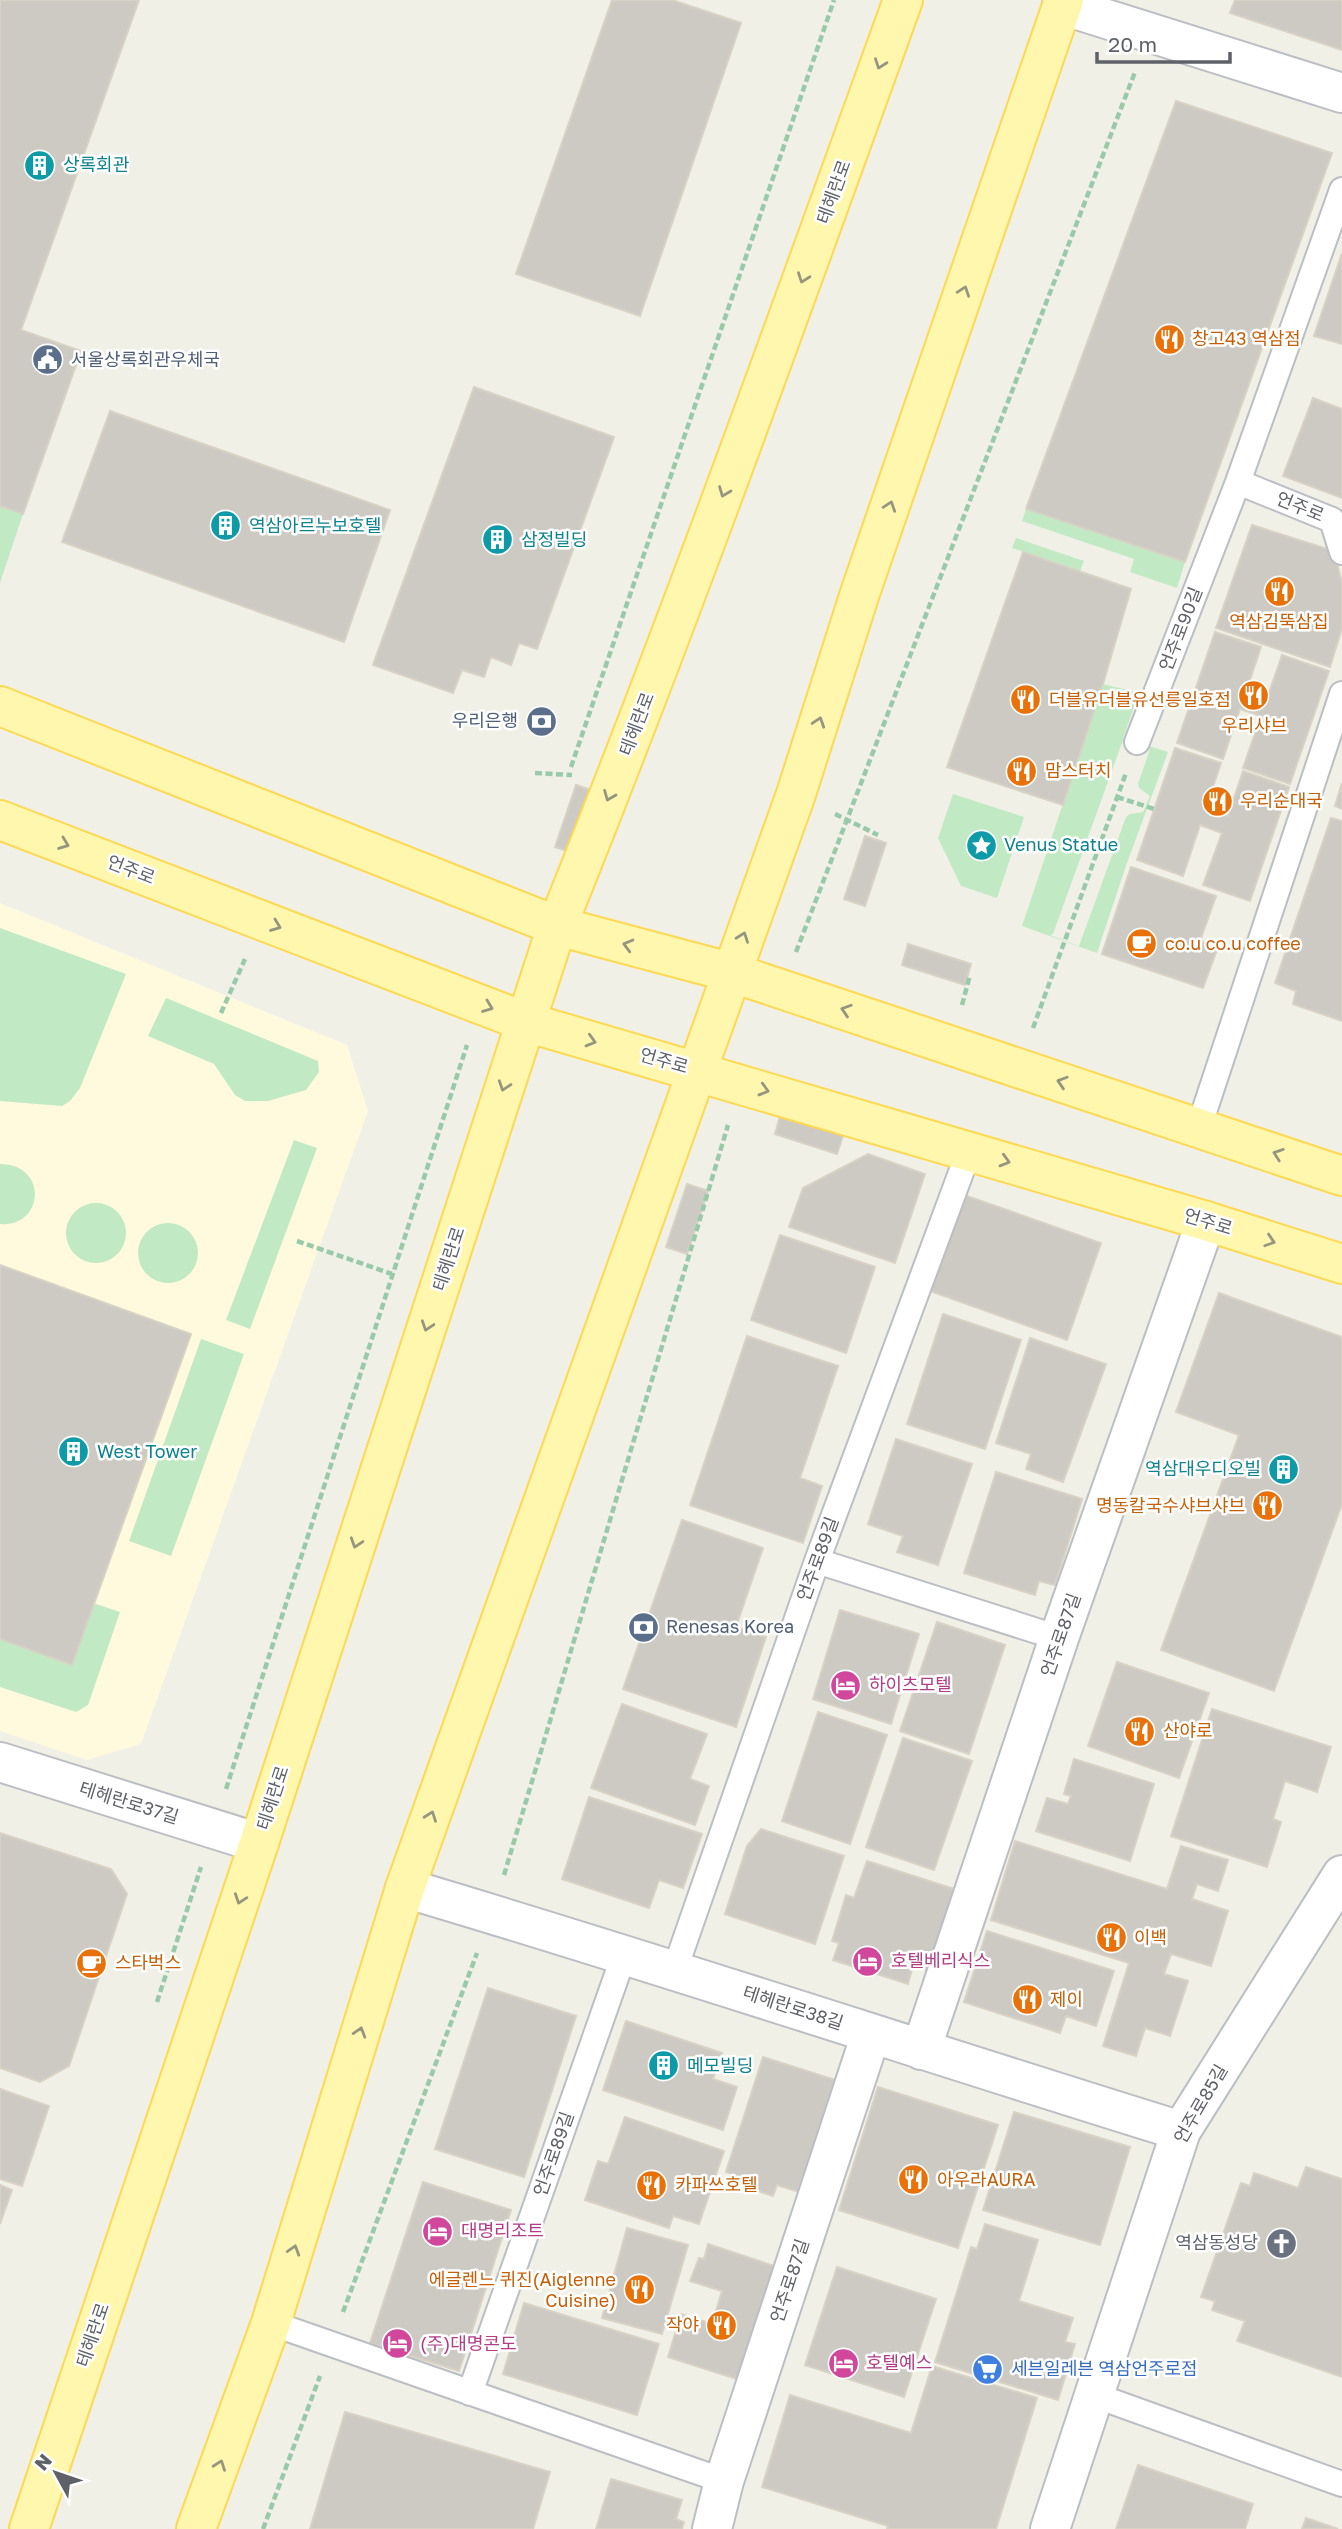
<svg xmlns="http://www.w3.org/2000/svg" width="1342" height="2529" viewBox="0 0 1342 2529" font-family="'Golos Text','Noto Sans KR',sans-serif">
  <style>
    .commercial { fill: #fff9de }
    .green { fill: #c1eac4; fill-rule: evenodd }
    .building { fill: #cccac3; stroke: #d7d2c4; stroke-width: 2 }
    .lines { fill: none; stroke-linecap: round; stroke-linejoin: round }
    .lane-casing { stroke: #bbbec3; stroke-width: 28 }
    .street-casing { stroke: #bbbec3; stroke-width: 42 }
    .primary-casing { stroke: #fdd953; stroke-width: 42 }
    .path { stroke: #98caaa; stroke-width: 4.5; stroke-dasharray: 7 3.5; stroke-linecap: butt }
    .lane { stroke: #fff; stroke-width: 24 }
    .street { stroke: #fff; stroke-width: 38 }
    .primary { stroke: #fff7ae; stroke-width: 38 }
    .oneway { stroke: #969680 }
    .labels { text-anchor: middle; stroke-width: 5; stroke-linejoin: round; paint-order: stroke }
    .culture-label { font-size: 18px; fill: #0d838f; stroke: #fff; text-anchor: start }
    .street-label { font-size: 18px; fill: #5e6268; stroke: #fff }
    .food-label { font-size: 18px; fill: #c56008; stroke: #fff; text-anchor: start }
    .service-label { font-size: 18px; fill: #4e5e75; stroke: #fff; text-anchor: start }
    .hotel-label { font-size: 18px; fill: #b23c85; stroke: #fff; text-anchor: start }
    .worship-label { font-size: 18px; fill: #5b616d; stroke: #fff; text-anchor: end }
    .shop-label { font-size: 18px; fill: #366cbe; stroke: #fff; text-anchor: start }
  </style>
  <rect width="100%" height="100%" fill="#f1f0e6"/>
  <path class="commercial" d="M0,903L347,1045L368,1111L141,1744L87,1760L0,1731Z"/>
  <path class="green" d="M0,506L23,514L0,583Z
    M1026,509L1185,562L1177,588L1130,572L1134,559L1022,521Z
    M1016,538L1084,561L1080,571L1012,548Z
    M1103,684L1139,693L1123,738L1168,752L1127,863L1097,953L1022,926ZM1123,740L1150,749L1138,784L1139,788L1150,796L1143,812L1130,814L1126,817L1079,946L1050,935L1053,934Z
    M953,794L1024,817L997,898L961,886L938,838Z
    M0,928L126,974L80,1088L70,1101L62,1106L0,1101Z
    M166,998L318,1061L319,1072L306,1090L268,1101H245L235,1095L214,1064L148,1036Z
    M294,1140L317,1148L250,1329L226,1320Z
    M0,1164C49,1164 44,1228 0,1224Z
    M66 1233a30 30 0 1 1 60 0a30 30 0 1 1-60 0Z
    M138 1253a30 30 0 1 1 60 0a30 30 0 1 1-60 0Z
    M201,1339L244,1354L171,1556L129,1541Z
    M93,1603L120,1612L88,1705L76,1712L0,1687V1639L72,1665Z"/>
  <path class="building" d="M0,0H139L21,330L81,351L23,514L0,506Z
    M612,0H672L741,23L640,316L516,274Z
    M1235,0H1342V50L1230,13Z
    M1176,101L1332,153L1185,562L1026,509Z
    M1342,253V344L1314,336Z
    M474,387L614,437L537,649L519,643L511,665L491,657L484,677L462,670L453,693L373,665Z
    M1313,398L1342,409V498L1283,476Z
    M110,411L390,510L344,642L62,542Z
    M1252,525L1334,551L1342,583V628L1330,667L1216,628Z
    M1023,552L1131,589L1103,684L1063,805L947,767Z
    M1215,632L1261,647L1246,692L1267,699L1282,655L1329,671L1290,784L1243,768L1261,716L1240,709L1223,759L1177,743Z
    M1175,748L1221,763L1206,808L1228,816L1243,771L1289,787L1250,901L1203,885L1222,833L1200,825L1183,876L1137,860Z
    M1342,783V809L1335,806Z
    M576,785L597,792L576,854L555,847Z
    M1331,818L1342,821V1021L1293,1004L1296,991L1275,983Z
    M865,836L886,843L865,906L844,899Z
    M1131,867L1216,896L1200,941L1218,947L1203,988L1102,954Z
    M908,944L971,964L965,985L902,965Z
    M781,1112L844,1133L837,1154L775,1134Z
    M868,1154L925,1174L895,1263L789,1227L803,1188Z
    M687,1184L708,1191L687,1254L666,1247Z
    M964,1195L1101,1243L1067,1340L930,1291Z
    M780,1235L875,1267L846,1353L751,1320Z
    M0,1265L191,1334L72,1665L0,1639Z
    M1219,1293L1342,1337V1504L1274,1691L1161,1650L1239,1435L1176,1412Z
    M943,1314L1021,1340L985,1449L907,1424Z
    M747,1336L838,1366L800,1478L822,1486L803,1543L690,1505Z
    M1030,1338L1106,1364L1063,1482L1026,1469L1031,1454L996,1443Z
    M896,1439L972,1464L938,1565L897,1552L903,1536L868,1524Z
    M996,1472L1082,1499L1055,1585L1039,1581L1035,1595L964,1573Z
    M682,1520L763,1548L736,1627L766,1637L736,1727L623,1689Z
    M840,1610L919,1634L891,1724L813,1699Z
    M937,1622L1005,1645L969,1754L900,1731Z
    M1117,1662L1209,1693L1179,1778L1088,1746Z
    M622,1704L707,1734L690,1779L709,1786L695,1825L591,1788Z
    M1212,1709L1331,1747L1317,1792L1285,1781L1273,1819L1281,1822L1267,1867L1171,1836Z
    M818,1712L887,1735L850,1844L782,1821Z
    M903,1738L972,1761L934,1870L866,1847Z
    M1074,1759L1154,1784L1130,1861L1036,1831L1047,1798L1068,1804L1071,1796L1064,1794Z
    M589,1797L702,1834L683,1888L659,1880L649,1908L562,1879Z
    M761,1829L844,1856L815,1944L725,1914L747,1846Z
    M0,1833L111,1869L127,1894L69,2066L40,2082L0,2068Z
    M1015,1841L1167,1889L1181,1846L1228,1860L1218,1891L1197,1884L1192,1899L1228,1911L1211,1966L1171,1954L1164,1974L1188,1981L1170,2036L1145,2028L1136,2056L1103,2046L1129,1963L991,1920Z
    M867,1861L954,1889L928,1971L913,1966L908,1984L833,1960L839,1943L832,1941L846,1895L854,1898Z
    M987,1931L1114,1971L1096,2026L1066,2016L1060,2033L964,2002Z
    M488,1988L576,2016L524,2177L435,2149Z
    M626,2021L722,2053L713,2079L737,2087L723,2130L603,2090Z
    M763,2057L835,2080L799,2192L777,2185L773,2196L743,2186L746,2179L726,2172Z
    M878,2087L998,2125L958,2248L839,2210Z
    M0,2089L49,2106L22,2186L0,2179Z
    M1014,2112L1130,2147L1100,2245L983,2210Z
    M625,2117L724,2151L699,2224L673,2216L669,2228L585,2200L598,2161L608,2164Z
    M1306,2167L1342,2179V2377L1237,2341L1245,2321L1212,2310L1215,2301L1201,2297L1241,2183L1250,2186L1254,2173L1298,2188Z
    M423,2182L511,2210L459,2371L370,2343Z
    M0,2185L12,2190L0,2224Z
    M985,2224L1038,2240L1019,2301L1073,2318L1065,2342L1075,2344L1058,2400L935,2362L971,2247L977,2249Z
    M627,2228L688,2245L662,2334L602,2318Z
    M708,2244L780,2268L743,2381L668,2357L681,2314L712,2324L722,2291L690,2281L699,2258L704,2259Z
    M837,2267L936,2299L904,2397L805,2365Z
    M524,2303L659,2344L637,2415L503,2374Z
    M932,2366L1037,2398L996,2529H887L888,2526L762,2487L790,2395L911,2433Z
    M345,2412L550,2472L533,2529H310Z
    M1138,2465L1253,2504L1245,2529H1116Z
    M611,2479L682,2500L676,2519L684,2522L682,2529H596Z
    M1306,2518L1338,2529H1302Z"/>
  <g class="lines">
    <defs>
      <path id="lane" d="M1238,482L1332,520L1342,552
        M1137,742L1238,482L1342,190
        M1199,1127L1342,694
        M817,1561L1059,1638
        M675,1969L817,1561L969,1151
        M271,2323L724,2481
        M470,2393L624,1955
        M1094,2395L1342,2484"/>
      <path id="street" d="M1062,5L1342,93
        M0,1762L259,1843
        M405,1888C665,1965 922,2051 1181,2131
        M921,2050L1059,1638L1206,1221
        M712,2529L724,2481L871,2034
        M1050,2529L1181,2131L1342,1875"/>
      <path id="primary" d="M0,706L557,926L730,972L1342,1176
        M0,820L526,1022L1206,1221L1342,1264
        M29,2529L259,1843L557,926C680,621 791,310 903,0
        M196,2529L271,2323L405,1888L796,794L860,593L1064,0"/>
    </defs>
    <use href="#lane" class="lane-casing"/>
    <use href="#street" class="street-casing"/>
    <use href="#primary" class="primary-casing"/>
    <path class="path" d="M571,767L834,0
      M535,773L572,775
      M1117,797L1154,809
      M835,814L878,835
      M796,952L1135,72
      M962,1005L970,975
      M221,1013L245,959
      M1033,1028L1126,773
      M297,1241L392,1274
      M226,1789L467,1045
      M504,1875L728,1125
      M157,2002L201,1867
      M343,2312L477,1953
      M263,2529L320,2376"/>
    <use href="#lane" class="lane"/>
    <use href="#street" class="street"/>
    <use href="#primary" class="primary"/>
  </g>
  <defs><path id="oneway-chevron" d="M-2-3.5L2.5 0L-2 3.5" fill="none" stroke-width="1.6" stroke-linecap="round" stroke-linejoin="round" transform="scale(1.75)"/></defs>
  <g class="oneway">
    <use href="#oneway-chevron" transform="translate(880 64) rotate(110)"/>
    <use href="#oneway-chevron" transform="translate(803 278) rotate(110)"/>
    <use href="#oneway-chevron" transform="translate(964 291) rotate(-71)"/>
    <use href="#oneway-chevron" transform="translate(724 492) rotate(111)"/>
    <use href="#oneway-chevron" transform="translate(890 506) rotate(-71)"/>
    <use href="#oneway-chevron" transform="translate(819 722) rotate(-72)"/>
    <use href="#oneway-chevron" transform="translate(609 796) rotate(112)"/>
    <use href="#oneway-chevron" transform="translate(64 844) rotate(21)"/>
    <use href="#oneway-chevron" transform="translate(276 926) rotate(21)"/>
    <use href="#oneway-chevron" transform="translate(743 937) rotate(-70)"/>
    <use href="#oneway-chevron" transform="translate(628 945) rotate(-165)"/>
    <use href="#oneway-chevron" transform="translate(488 1007) rotate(21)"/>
    <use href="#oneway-chevron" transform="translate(846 1010) rotate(-162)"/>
    <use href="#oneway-chevron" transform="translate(591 1041) rotate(16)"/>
    <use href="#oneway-chevron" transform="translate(1062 1082) rotate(-162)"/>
    <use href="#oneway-chevron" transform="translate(504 1086) rotate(108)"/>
    <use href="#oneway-chevron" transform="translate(764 1090) rotate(16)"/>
    <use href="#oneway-chevron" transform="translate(1278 1154) rotate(-161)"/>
    <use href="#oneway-chevron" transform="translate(1005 1161) rotate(16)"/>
    <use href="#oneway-chevron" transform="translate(1270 1241) rotate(18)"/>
    <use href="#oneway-chevron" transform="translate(427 1326) rotate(108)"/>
    <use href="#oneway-chevron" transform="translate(356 1543) rotate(108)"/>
    <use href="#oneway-chevron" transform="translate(431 1816) rotate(-70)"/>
    <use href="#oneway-chevron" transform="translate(240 1899) rotate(109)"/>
    <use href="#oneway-chevron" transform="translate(360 2032) rotate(-73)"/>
    <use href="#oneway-chevron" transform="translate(294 2250) rotate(-73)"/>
    <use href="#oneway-chevron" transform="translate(220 2465) rotate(-70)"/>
  </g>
  <defs>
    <symbol id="building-disc" viewBox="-11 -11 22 22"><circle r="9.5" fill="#0f9aa8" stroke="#fff"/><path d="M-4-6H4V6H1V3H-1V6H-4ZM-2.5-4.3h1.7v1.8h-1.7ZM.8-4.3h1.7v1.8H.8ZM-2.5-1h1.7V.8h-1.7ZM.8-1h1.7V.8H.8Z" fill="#fff"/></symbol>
    <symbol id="restaurant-disc" viewBox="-11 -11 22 22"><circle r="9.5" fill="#e8710a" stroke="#fff"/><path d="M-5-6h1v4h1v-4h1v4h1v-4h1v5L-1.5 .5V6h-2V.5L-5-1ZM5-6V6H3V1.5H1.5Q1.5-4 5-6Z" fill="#fff"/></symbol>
    <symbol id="civic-disc" viewBox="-11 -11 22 22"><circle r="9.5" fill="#5c6f8a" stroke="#fff"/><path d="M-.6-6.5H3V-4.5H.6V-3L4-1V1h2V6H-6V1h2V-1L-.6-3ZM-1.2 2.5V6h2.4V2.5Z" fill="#fff"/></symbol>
    <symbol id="bank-disc" viewBox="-11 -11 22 22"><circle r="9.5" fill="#5c6f8a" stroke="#fff"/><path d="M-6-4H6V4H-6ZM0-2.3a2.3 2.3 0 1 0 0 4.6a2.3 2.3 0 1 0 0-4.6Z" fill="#fff"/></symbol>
    <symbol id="sight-disc" viewBox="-11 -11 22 22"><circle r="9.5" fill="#0f9aa8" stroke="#fff"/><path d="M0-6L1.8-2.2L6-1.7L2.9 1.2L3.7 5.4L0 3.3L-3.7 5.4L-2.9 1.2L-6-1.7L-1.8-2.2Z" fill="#fff"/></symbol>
    <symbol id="cafe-disc" viewBox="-11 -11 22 22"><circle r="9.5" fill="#e8710a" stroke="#fff"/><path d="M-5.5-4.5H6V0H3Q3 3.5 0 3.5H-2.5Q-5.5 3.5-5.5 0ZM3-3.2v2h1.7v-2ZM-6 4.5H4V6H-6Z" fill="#fff"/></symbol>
    <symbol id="hotel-disc" viewBox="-11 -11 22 22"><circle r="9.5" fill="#d1479c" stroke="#fff"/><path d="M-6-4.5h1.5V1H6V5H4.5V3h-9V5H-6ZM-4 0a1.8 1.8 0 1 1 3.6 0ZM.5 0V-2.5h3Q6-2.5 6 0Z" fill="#fff"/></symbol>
    <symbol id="church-disc" viewBox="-11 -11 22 22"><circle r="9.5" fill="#6b7280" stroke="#fff"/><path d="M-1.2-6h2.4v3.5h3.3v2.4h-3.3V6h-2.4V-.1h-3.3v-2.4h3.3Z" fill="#fff"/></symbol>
    <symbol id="supermarket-disc" viewBox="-11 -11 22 22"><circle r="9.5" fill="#3f7fe0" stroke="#fff"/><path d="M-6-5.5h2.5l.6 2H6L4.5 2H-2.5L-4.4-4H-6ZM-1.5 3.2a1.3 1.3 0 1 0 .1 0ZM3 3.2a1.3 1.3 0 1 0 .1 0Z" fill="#fff"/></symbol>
  </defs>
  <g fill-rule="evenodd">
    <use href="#building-disc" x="22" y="148" width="35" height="35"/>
    <use href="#restaurant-disc" x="1152" y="322" width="35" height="35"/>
    <use href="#civic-disc" x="30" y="342" width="35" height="35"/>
    <use href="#building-disc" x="208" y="508" width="35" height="35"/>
    <use href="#building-disc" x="480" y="522" width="35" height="35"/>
    <use href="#restaurant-disc" x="1262" y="574" width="35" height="35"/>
    <use href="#restaurant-disc" x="1236" y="678" width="35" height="35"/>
    <use href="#restaurant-disc" x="1008" y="682" width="35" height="35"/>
    <use href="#bank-disc" x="524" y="704" width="35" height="35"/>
    <use href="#restaurant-disc" x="1004" y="754" width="35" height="35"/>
    <use href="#restaurant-disc" x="1200" y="784" width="35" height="35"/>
    <use href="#sight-disc" x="964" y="828" width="35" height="35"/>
    <use href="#cafe-disc" x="1124" y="926" width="35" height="35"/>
    <use href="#building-disc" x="56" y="1434" width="35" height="35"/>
    <use href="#building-disc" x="1266" y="1452" width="35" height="35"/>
    <use href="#restaurant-disc" x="1250" y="1488" width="35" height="35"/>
    <use href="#bank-disc" x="626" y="1610" width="35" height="35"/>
    <use href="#hotel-disc" x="828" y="1668" width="35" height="35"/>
    <use href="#restaurant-disc" x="1122" y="1714" width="35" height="35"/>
    <use href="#restaurant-disc" x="1094" y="1920" width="35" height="35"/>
    <use href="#hotel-disc" x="850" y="1944" width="35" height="35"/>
    <use href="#cafe-disc" x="74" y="1946" width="35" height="35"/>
    <use href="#restaurant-disc" x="1010" y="1982" width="35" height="35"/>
    <use href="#building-disc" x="646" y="2048" width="35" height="35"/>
    <use href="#restaurant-disc" x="896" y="2162" width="35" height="35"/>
    <use href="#restaurant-disc" x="634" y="2168" width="35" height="35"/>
    <use href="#hotel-disc" x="420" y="2214" width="35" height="35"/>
    <use href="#church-disc" x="1264" y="2226" width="35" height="35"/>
    <use href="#restaurant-disc" x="622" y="2272" width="35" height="35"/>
    <use href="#restaurant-disc" x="704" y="2308" width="35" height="35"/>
    <use href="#hotel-disc" x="380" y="2326" width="35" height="35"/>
    <use href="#hotel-disc" x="826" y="2346" width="35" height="35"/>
    <use href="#supermarket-disc" x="970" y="2352" width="35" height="35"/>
  </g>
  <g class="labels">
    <g class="culture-label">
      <text x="63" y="171">상록회관</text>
      <text x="249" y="532">역삼아르누보호텔</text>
      <text x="521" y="546">삼정빌딩</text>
      <text x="1004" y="851">Venus Statue</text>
      <text x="97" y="1458">West Tower</text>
      <text x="1261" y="1475" text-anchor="end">역삼대우디오빌</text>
      <text x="687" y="2072">메모빌딩</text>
    </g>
    <g class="street-label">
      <text transform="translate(834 192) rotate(-70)" y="6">테헤란로</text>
      <text transform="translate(1300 507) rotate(22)" y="6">언주로</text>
      <text transform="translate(1181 629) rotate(-69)" y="6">언주로90길</text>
      <text transform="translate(637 724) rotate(-69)" y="6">테헤란로</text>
      <text transform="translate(131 870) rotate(21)" y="6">언주로</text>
      <text transform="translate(664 1061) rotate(16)" y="6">언주로</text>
      <text transform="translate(1208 1222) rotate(17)" y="6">언주로</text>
      <text transform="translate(449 1259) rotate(-72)" y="6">테헤란로</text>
      <text transform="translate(818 1559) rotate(-70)" y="6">언주로89길</text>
      <text transform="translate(1061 1635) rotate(-71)" y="6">언주로87길</text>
      <text transform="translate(273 1798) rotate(-72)" y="6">테헤란로</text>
      <text transform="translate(129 1803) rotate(17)" y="6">테헤란로37길</text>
      <text transform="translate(793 2008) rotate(18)" y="6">테헤란로38길</text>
      <text transform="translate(1201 2104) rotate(-60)" y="6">언주로85길</text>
      <text transform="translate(554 2154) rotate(-71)" y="6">언주로89길</text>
      <text transform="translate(790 2281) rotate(-72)" y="6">언주로87길</text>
      <text transform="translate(93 2335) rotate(-71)" y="6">테헤란로</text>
    </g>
    <g class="food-label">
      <text x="1192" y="345">창고43 역삼점</text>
      <text x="1279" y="628" text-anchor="middle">역삼김뚝삼집</text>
      <text x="1049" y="706">더블유더블유선릉일호점</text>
      <text x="1254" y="732" text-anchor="middle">우리샤브</text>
      <text x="1045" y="777">맘스터치</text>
      <text x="1240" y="807">우리순대국</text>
      <text x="1165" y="950">co.u co.u coffee</text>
      <text x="1245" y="1512" text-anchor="end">명동칼국수샤브샤브</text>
      <text x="1163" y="1737">산야로</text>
      <text x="1134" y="1944">이백</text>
      <text x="115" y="1969">스타벅스</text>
      <text x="1050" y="2006">제이</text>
      <text x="937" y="2186">아우라AURA</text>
      <text x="675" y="2191">카파쓰호텔</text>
      <text x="616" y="2286" text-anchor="end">에글렌느 퀴진(Aiglenne<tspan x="616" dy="21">Cuisine)</tspan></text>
      <text x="699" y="2331" text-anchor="end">작야</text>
    </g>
    <g class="service-label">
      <text x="71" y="366">서울상록회관우체국</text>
      <text x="518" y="727" text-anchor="end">우리은행</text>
      <text x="666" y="1633">Renesas Korea</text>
    </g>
    <g class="hotel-label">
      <text x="869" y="1691">하이츠모텔</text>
      <text x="891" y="1967">호텔베리식스</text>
      <text x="461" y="2237">대명리조트</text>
      <text x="420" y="2350">(주)대명콘도</text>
      <text x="866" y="2369">호텔예스</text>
    </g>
    <g class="worship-label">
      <text x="1258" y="2249">역삼동성당</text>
    </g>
    <g class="shop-label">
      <text x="1011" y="2375">세븐일레븐 역삼언주로점</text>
    </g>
  </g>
  <g transform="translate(56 2473) rotate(310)" stroke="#ffffff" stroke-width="5" paint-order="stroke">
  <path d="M0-5L12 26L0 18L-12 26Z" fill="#5e6268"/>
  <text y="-10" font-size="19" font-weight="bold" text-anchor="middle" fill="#5e6268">N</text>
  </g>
  <path d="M1097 52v10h133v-10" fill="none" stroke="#5e6268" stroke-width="3.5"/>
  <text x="1108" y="52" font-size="21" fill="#5e6268" stroke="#ffffff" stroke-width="5" paint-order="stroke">20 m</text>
</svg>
